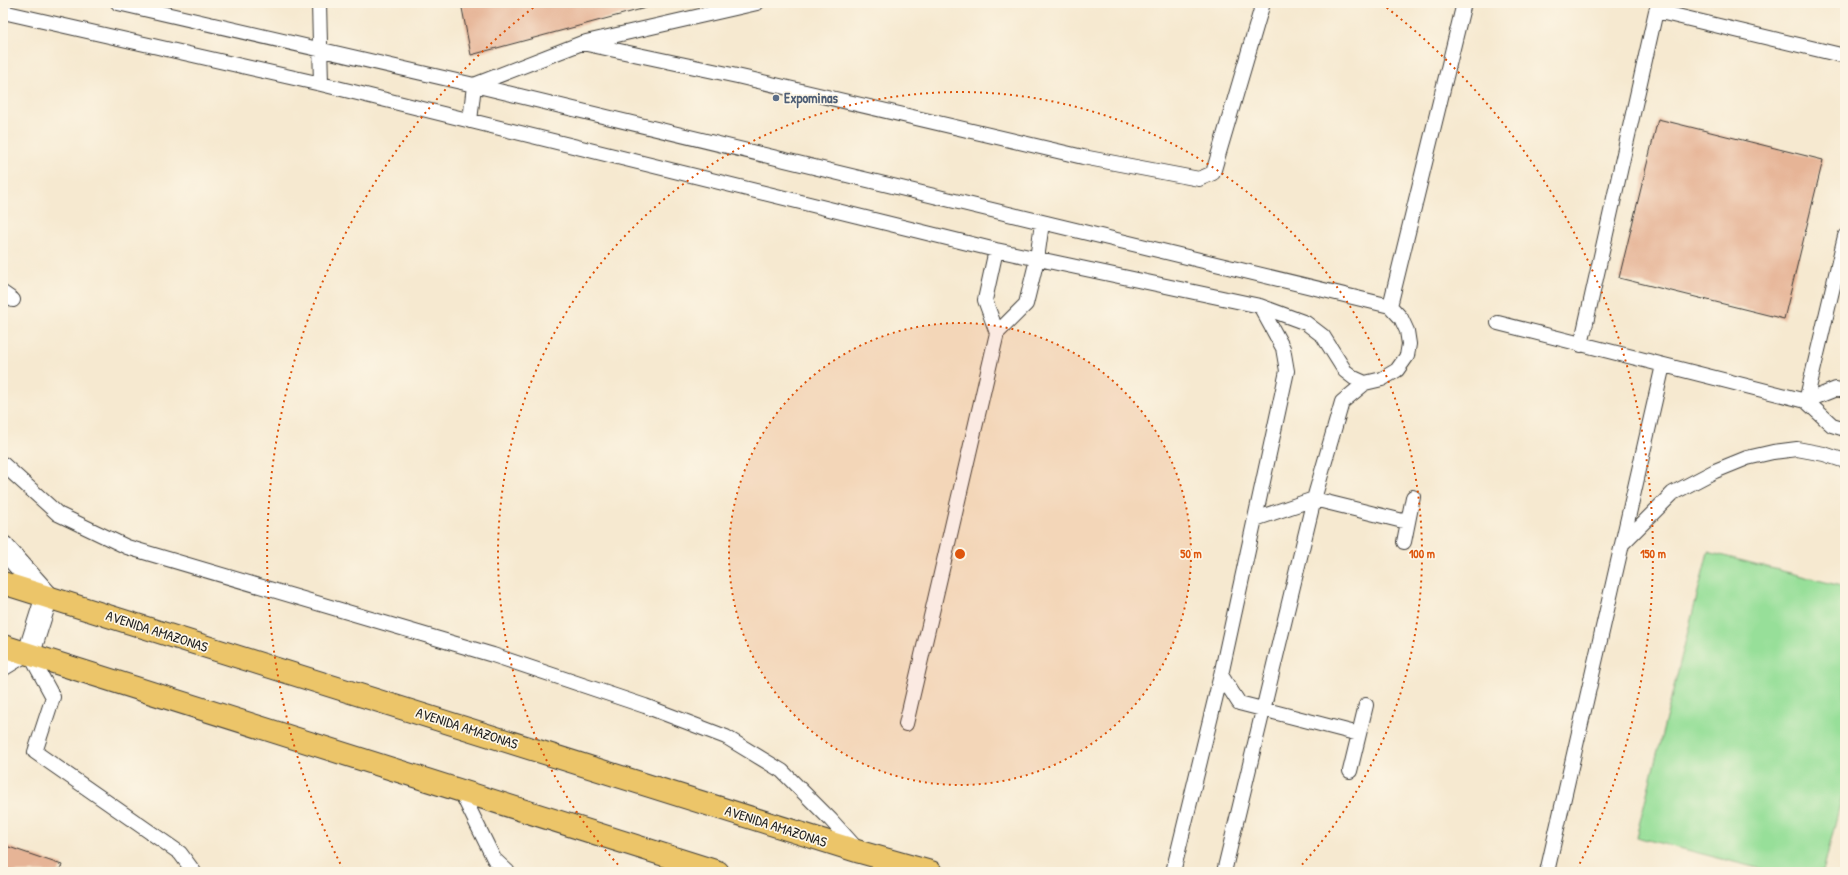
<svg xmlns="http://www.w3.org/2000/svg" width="1848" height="875" viewBox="0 0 1848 875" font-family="'Patrick Hand',sans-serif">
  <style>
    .green { fill: #97df99; stroke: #5a7e5a }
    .building { fill: #e6b496 }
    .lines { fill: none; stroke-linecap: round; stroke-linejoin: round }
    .service-casing { stroke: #3d3b37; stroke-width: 16 }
    .minor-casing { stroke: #3d3b37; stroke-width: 24 }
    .primary-casing { stroke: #3d3b37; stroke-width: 24 }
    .service { stroke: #fff; stroke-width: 14 }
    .minor { stroke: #fff; stroke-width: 22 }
    .primary { stroke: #ecc569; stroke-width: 22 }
    .ring { fill: none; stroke: #de560d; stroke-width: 2; stroke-dasharray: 2 4 }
    .service-dot { fill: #5c6f8a; stroke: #fcf5e5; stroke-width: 1.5 }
    .labels { text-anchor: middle; stroke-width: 3.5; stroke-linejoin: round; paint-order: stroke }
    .service-label { font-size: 14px; font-weight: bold; fill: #4e5e75; stroke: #fcf5e5; text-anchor: start }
    .street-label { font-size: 14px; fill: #1c1c1c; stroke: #fcf5e5 }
    .centre { fill: #de560d; stroke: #fcf5e5; stroke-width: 2 }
    .ring-label { font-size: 12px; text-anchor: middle; font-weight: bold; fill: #de560d; stroke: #fcf5e5; stroke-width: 3.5; stroke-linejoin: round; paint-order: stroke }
  </style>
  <rect width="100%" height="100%" fill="#fcf5e5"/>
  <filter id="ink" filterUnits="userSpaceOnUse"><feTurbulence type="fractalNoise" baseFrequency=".025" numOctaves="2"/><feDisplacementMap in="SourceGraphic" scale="8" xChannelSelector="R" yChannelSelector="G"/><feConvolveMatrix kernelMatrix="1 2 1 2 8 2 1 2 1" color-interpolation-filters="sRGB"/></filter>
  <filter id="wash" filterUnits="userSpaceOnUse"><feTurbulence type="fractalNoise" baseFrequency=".012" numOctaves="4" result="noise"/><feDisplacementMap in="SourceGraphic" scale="16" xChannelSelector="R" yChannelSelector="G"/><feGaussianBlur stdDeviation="0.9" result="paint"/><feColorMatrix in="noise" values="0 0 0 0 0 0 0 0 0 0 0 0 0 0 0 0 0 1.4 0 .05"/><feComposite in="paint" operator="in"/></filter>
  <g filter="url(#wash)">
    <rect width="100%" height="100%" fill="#f6e9d0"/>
    <path class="green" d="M1708,552L1845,587V784L1823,872H1773L1636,837Z"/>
    <g id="blocks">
      <path class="building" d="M461,3H664L471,55Z
        M1658,119L1823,160L1784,319L1619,278Z
        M3,845L62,865L59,872H3Z"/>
    </g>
  </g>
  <g filter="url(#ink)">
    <use href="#blocks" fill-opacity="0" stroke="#3d3b37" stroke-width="1"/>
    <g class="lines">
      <defs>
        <path id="service" d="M319,3L321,84
          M3,12L321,84L996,250L1260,306L1306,323L1323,336L1345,371L1354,378L1365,383L1382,379L1397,370L1407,356L1409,344L1407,331L1401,318L1390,306L474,85L118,3
          M586,42L757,3
          M470,121L474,85L582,43L737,76L1083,157L1199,179L1213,173L1263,3
          M996,250L985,300L997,333L1026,304L1037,259L1042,223
          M3,293L13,300
          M1390,306L1464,3
          M1498,323L1806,401L1845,236
          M1581,345L1656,11L1845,56
          M1845,391L1836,389L1806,401L1832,425L1845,429
          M3,464L58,514L127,547L493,655L645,706L726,737L782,771L831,820L858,850
          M1255,519L1314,499L1407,522
          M1404,542L1413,497
          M1623,543L1673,493L1715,471L1747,458L1773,452L1797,449L1824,454L1845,461
          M3,669L29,653L53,697L35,752L180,853L194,872
          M1221,675L1239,703L1359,734
          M906,724L997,333
          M1350,771L1366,705
          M460,790L494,859L508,872
          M1173,872L1221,675L1287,371L1283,348L1260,306
          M1224,872L1314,499L1342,402L1365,383
          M1547,872L1663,365"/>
        <path id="minor" d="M3,547L47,596L29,653"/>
        <path id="primary" d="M3,583L860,852L931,872
          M3,646L718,872"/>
      </defs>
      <use href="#service" class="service-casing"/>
      <use href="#minor" class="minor-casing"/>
      <use href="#primary" class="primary-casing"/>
      <use href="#service" class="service"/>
      <use href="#minor" class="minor"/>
      <use href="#primary" class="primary"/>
    </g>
  </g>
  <circle cx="960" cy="554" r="231" fill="#de560d" fill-opacity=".12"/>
  <g class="ring">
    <circle cx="960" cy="554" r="231"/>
    <path d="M622 869A462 462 0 1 1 1298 869"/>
    <path d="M343 869A693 693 0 0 1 538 4M1382 4A693 693 0 0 1 1577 869"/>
  </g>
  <circle class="service-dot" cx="776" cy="98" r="4"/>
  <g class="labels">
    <g class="service-label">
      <text x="784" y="103">Expominas</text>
    </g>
    <g class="street-label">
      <text transform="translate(157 631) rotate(18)" y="5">AVENIDA AMAZONAS</text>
      <text transform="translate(467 728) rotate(18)" y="5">AVENIDA AMAZONAS</text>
      <text transform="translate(776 826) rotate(18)" y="5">AVENIDA AMAZONAS</text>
    </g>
  </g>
  <circle cx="960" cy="554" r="6" class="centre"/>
  <g class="ring-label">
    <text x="1191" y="558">50 m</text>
    <text x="1422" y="558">100 m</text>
    <text x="1653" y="558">150 m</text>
  </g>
  <rect width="1848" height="875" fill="none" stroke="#fcf5e5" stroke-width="16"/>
</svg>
